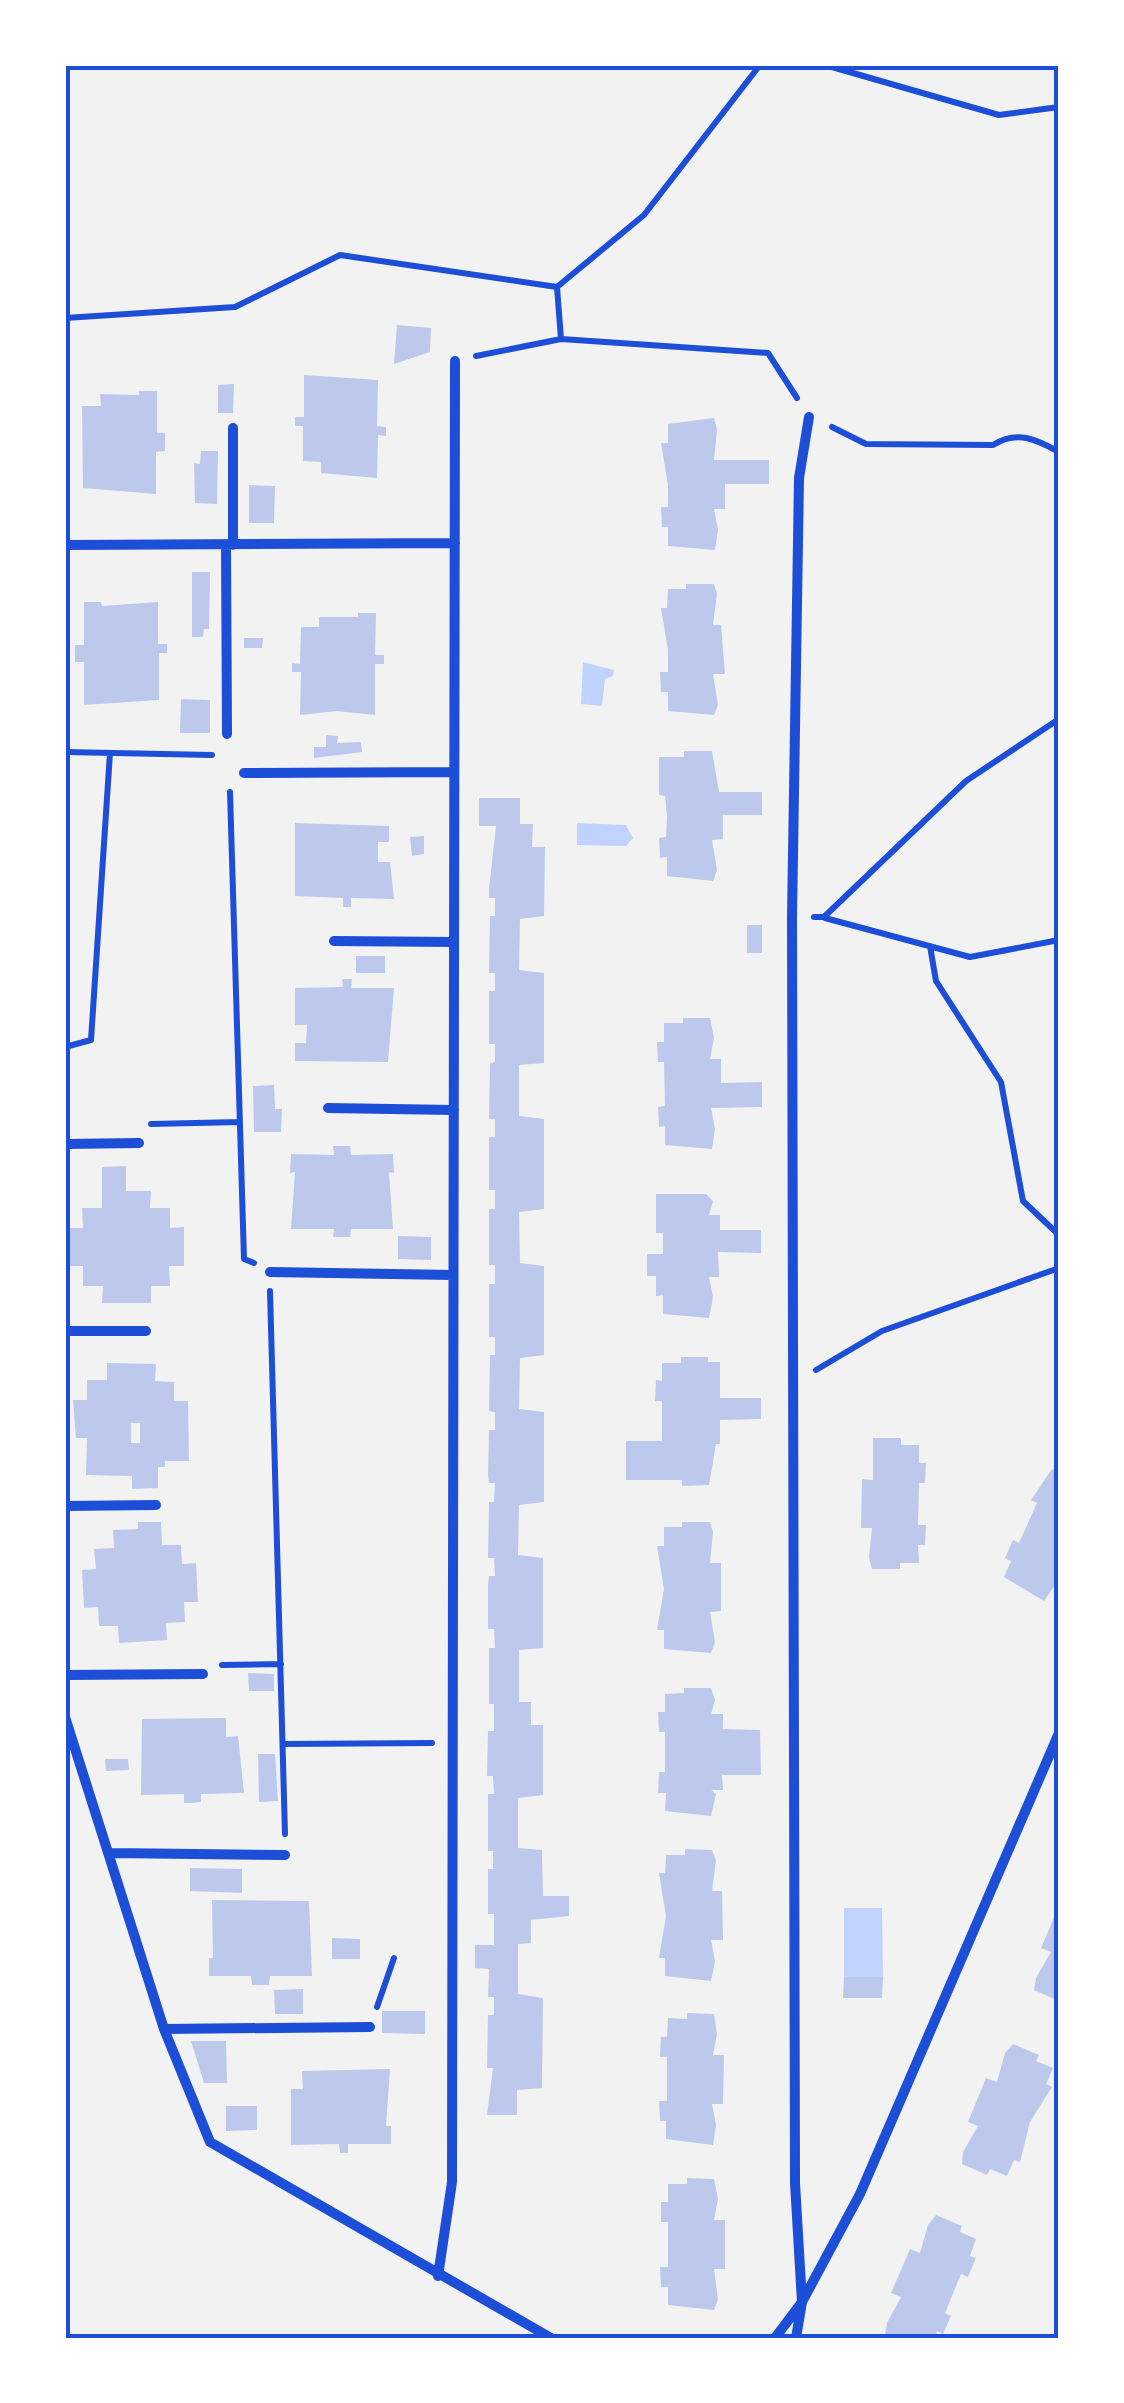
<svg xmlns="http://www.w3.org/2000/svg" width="1124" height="2403" viewBox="0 0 1124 2403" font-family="Helvetica,sans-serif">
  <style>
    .water { fill: #bfd3fe }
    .building { fill: #bdc9ec; fill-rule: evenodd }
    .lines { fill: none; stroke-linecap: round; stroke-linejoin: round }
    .path { stroke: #1d4ed8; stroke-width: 6 }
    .minor { stroke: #1d4ed8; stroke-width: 10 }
    .neatline { fill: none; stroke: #1d4ed8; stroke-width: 4 }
  </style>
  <rect width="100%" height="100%" fill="#f2f2f2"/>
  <path class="water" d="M583,662L614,670L613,676L605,679L602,706L581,704Z
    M577,823L626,825L633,838L626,846L577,845Z
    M844,1908H882L883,1977H844Z"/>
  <path class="building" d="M397,325L431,328L430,352L394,364Z
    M304,375L378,380L377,426L386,427V436L378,435L377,478L321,473V462L303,461V426H295V417H304Z
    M234,384L233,413H218V385Z
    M139,391H157V433H165V451L156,452V494L83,488L82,406H101L100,394L139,395Z
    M714,418L717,430L714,460H769V484H725V509H714L718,530L715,550L668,546V527H662L661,507H668V485L661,443H668V424Z
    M201,451H218L217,504L195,503L194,463L200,464Z
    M249,485L275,486L274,523H249Z
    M192,572H210L209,629H204L203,637H192Z
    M686,584H714L717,594L713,625H721L725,674H713L718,705L714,715L668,711V692H661L660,672H668V650L661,608H667L668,589H686Z
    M84,602H101L102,606L158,602V644H167V653H159V700L84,705V662H75V645H84Z
    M358,613H376L375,655H384V664H375V715L337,711L300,715L301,672H292V663L300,664L301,627H319V617H358Z
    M244,638H263L262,648H244Z
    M181,699L210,700V733H180Z
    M326,735L338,736L337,743L361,742L362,752L314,758V747H326Z
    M684,751H712L719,792H762V815H723V839L712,840L717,870L713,881L667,876V857L660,858L659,838L666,837L667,816L665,796L659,795V757H684Z
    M479,798H520V824H533L532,847H545L544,916L520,919L519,970L544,973V1063L519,1065V1116L544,1119V1209L519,1212L520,1263L544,1266V1355L520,1358L519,1409L544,1412V1502L519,1505L518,1555L543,1558V1648L519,1650V1702H531V1725H543V1795L518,1798V1848L542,1850L543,1896H569V1916L531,1920V1943L518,1944V1994L543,1998L542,2088L517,2090V2115H487L493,2068H487L488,2015H494V1997H488L489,1969L475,1968V1945H494V1914H488V1869H493V1851H488V1794H494L493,1776H487L488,1731H494V1704H489V1648H495L494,1629H488V1585L489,1576H495L494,1558H488L489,1502H494L495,1483H489L488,1475L489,1430H495V1412L489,1411L490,1355H495V1337H489V1284H495V1265H489V1209H495V1190H489V1137H495V1119H489L490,1063L495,1062V1044H489V991H495V973H489L490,916H495V898H489V889L496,826H479Z
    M295,823L389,826V842H378V862H390L394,899L351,898V907H343V898L295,896Z
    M424,836V854L412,856L410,837Z
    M747,925H762V953H747Z
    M356,956H385V973H356Z
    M342,979H352L351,988H394L388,1062L295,1061V1043H306L307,1025H295V988L343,987Z
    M683,1018H710L714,1038L710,1059H721V1083L762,1082V1107L711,1108L715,1129L712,1149L665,1145V1126L659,1127L658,1107L665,1106L664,1062H658L657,1042H664V1023H683Z
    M274,1085L275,1109H282L281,1132H254L253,1086Z
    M333,1146H350L351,1155L393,1154L394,1173L389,1172L393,1229H351L350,1237H333L334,1229H291L295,1172L290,1173L291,1154L334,1155Z
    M126,1166V1191H151L150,1208H170V1228L184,1227V1266H169L170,1286H151V1303H102L103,1286H83V1266H69V1228H83L82,1208H102V1167Z
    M656,1194H706L713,1201L709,1215H720V1230H761V1253L718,1252L719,1277H709L713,1297L709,1318L663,1314V1295L656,1296V1276H647V1254H663V1233H656Z
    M398,1236L431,1237V1260L398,1259Z
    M681,1357H708V1362H720V1398H761V1419L720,1420V1444H716L709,1485L682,1486V1480H626V1441H662V1401H655L656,1380L662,1381V1363H681Z
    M107,1363L156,1364L155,1381L174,1382V1401H188L189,1461H165V1467H158V1488L132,1489V1476L86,1475L87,1438H76L73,1400H87V1380H107ZM131,1423H140V1443H131Z
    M873,1438H901V1445H919V1463H926L925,1483H919L918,1525H926L925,1545H918L919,1563H900V1569H872L869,1557L872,1528H861L862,1479L873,1480Z
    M1052,1469L1059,1472V1567L1056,1584L1044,1601L1004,1577L1011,1561L1005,1558L1013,1540L1019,1543L1037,1503L1031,1500Z
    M138,1522H161L162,1545H181L182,1564L196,1563L198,1602H184L185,1622L166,1623L167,1640L119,1643L118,1626H99L98,1607L84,1608L82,1570L96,1569L94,1549L114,1548L113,1530L138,1529Z
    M682,1522H710L713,1532L710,1563H721V1611L710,1612L715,1642L711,1653L664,1649V1630H657L664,1589L657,1546H664V1527H682Z
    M248,1673L274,1674V1691H249Z
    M684,1688H711L715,1700L711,1714H723V1729L760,1730L761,1775H722L723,1790H711L716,1794L711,1816L665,1811L666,1793H658L659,1772H665V1732H659L658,1712H665V1694L684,1693Z
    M226,1718V1737L238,1736L244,1793L201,1794V1802L192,1803H184V1794L141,1795L142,1719Z
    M258,1754H275L278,1801L259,1802Z
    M105,1759H128L129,1770L106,1771Z
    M685,1849L712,1850L716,1860L712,1891H722L723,1940H711L715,1961L711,1981L665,1976V1958H659L666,1916L659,1873H665L666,1855H685Z
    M190,1868L242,1869V1893L190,1891Z
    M212,1900L309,1901L312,1976H270L269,1985H252L251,1976H209V1958H213Z
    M1059,1906V2001L1034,1990L1036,1978L1051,1952L1041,1948Z
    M332,1938L360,1939V1959H332Z
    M844,1977H883L882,1998H843Z
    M303,1989V2014H275L274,1990Z
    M382,2011H425V2034L382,2033Z
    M687,2013L714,2014L717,2034L713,2055H724L723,2104H712L716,2125L713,2145L666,2139V2121H660L659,2101H667V2057H660L661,2037H667L668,2018L687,2019Z
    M191,2041H226L227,2083H204Z
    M1013,2044L1039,2055L1036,2061L1053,2068L1046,2084L1052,2087L1030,2122L1020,2162L1014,2160L1007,2176L990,2169L987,2175L962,2164L963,2152L978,2126L968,2122L986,2078L997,2082L1005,2053Z
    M390,2069L386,2126H391V2144H348V2153H340L339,2144L291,2145V2089H303L302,2071Z
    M226,2106H257V2130L226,2131Z
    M687,2178L714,2179L718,2199L714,2220H725V2269H714L718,2299L714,2310L668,2305V2287H661L660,2267H668V2222H661V2202H668V2184H687Z
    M936,2215L962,2226L960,2232L976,2239L970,2256L976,2258L968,2277L961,2274L945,2313L951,2316L943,2334L937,2331L935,2338H891L885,2335L887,2323L901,2297L891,2293L910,2249L920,2253L928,2225Z"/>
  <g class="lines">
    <path class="path" d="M825,65L999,115L1059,107
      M557,287L561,339
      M65,318L235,307L340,255L557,287L644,215L760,65
      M476,356L561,339L768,353L797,398
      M832,427L866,444L993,445C1017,430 1036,439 1059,452
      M65,752L212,755
      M230,792L244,1259L254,1263
      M814,917H824L966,781L1059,719
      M825,918L970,957L1059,940
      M930,946L936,981L1001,1082L1023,1201L1059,1235
      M65,1047L91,1040L110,753
      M151,1124L240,1122
      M270,1291L285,1834
      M816,1370L882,1331L1059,1268
      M222,1665L281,1664
      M283,1744L432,1743
      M377,2007L394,1958"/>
    <path class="minor" d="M233,428V545
      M65,545L455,543
      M226,546L227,734
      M244,773L454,772
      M334,941L454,942
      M328,1108L454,1110
      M65,1144L139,1143
      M270,1272L453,1275
      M65,1331H146
      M65,1506L156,1505
      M65,1675L203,1674
      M65,1717L164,2029L210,2142L551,2338
      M111,1853L285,1855
      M164,2029L370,2027
      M438,2276L452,2182L455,361
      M775,2338L802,2302L860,2194L1059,1733
      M796,2338L802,2302L795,2183L792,917L799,478L809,417"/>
  </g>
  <rect width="1124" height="2403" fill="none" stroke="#ffffff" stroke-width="135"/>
  <rect x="68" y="68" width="988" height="2268" class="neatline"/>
</svg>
